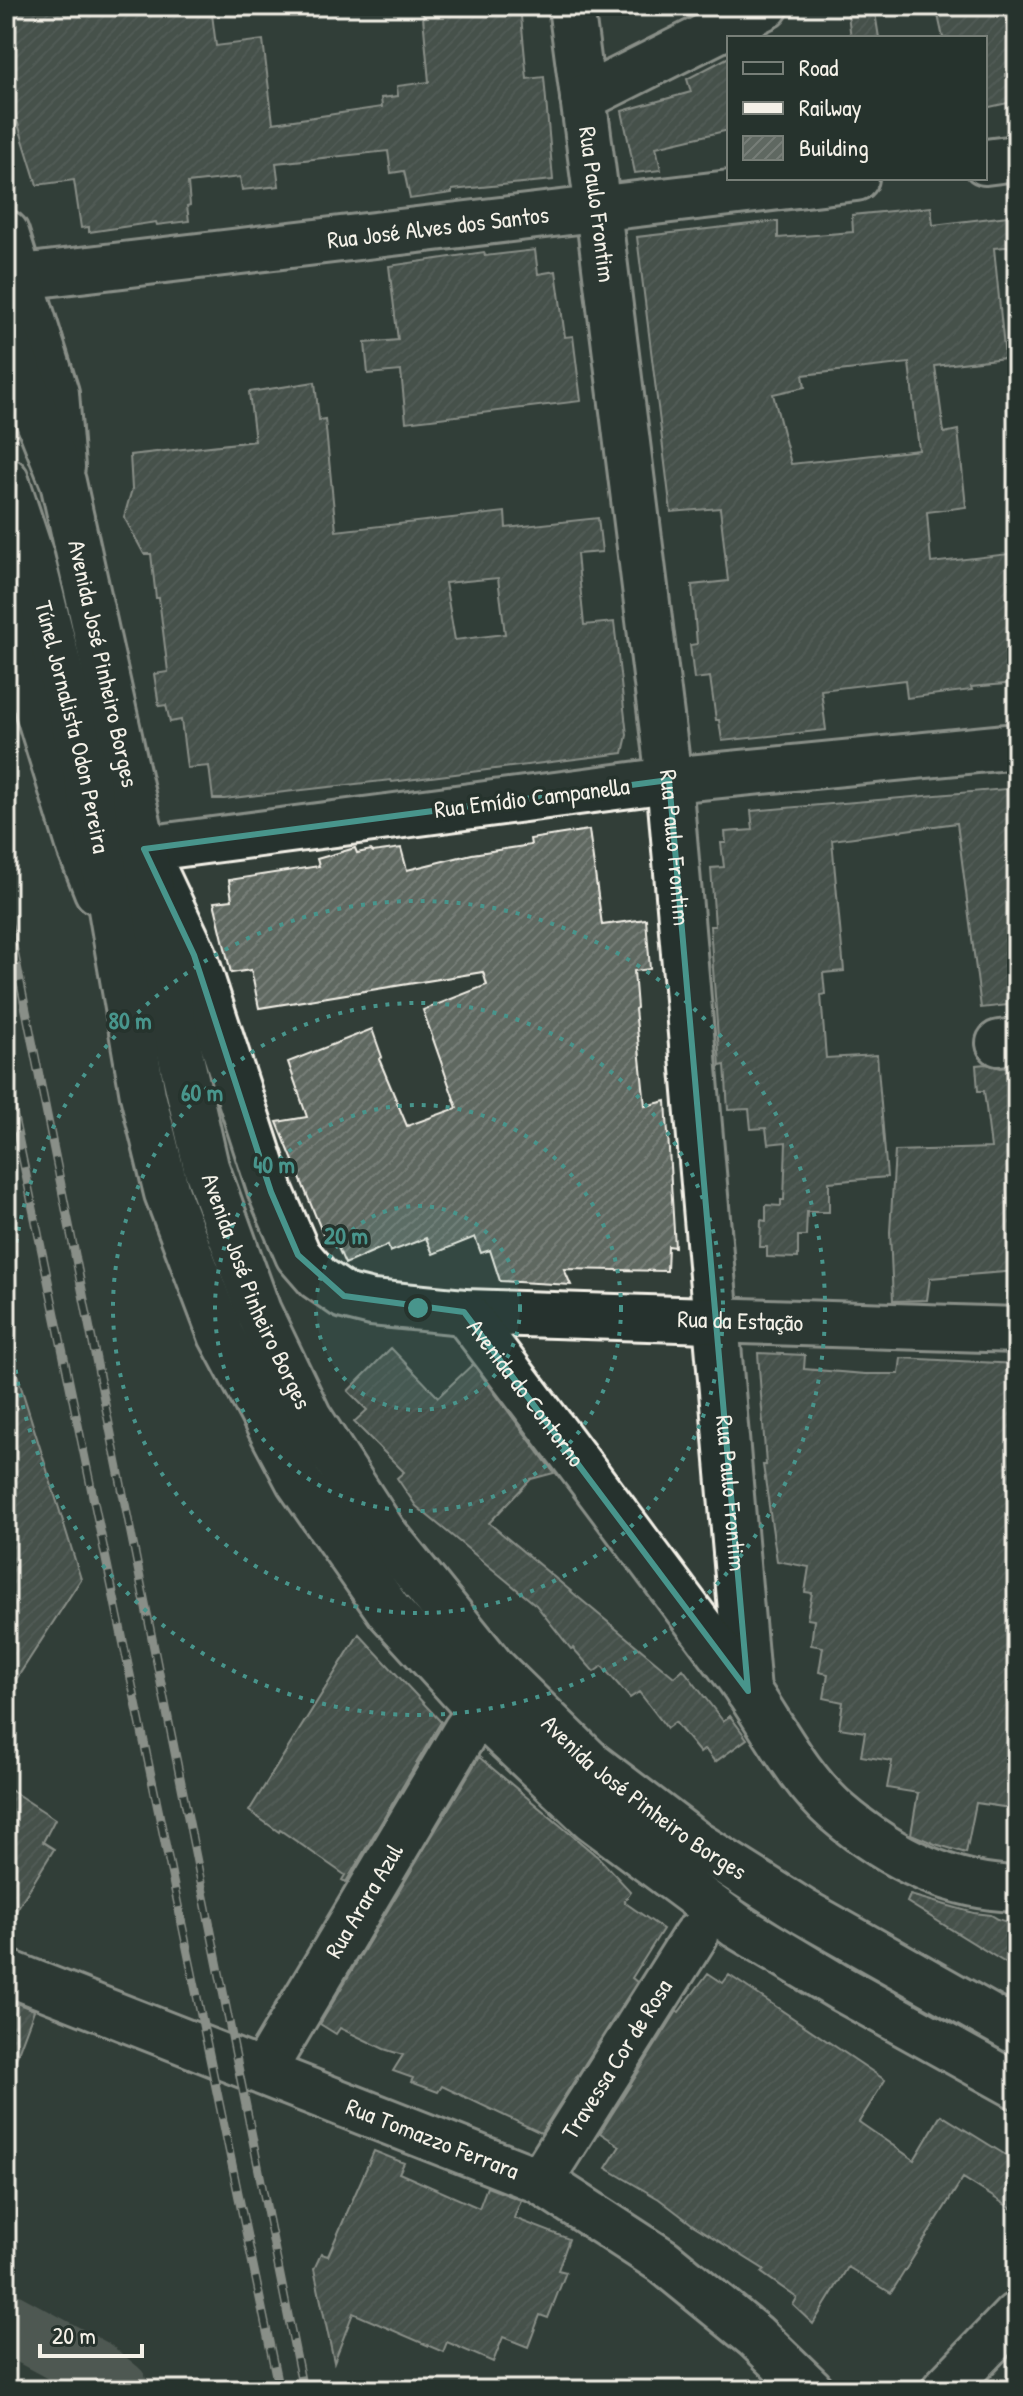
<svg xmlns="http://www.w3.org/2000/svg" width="1023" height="2396" viewBox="0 0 1023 2396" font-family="'Patrick Hand',sans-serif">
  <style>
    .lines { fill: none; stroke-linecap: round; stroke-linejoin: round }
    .river { stroke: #727972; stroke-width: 60 }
    .building { fill: url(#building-hatch); stroke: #f4f1e8; stroke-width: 2; fill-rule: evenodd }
    .minor-casing { stroke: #f4f1e8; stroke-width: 50 }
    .major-casing { stroke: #f4f1e8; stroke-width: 50 }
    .highway-casing { stroke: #f4f1e8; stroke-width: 50 }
    .minor { stroke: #26332d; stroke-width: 44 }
    .major { stroke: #26332d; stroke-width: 44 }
    .highway { stroke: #26332d; stroke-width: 44 }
    .rail-casing { stroke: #f4f1e8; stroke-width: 9 }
    .rail { stroke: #26332d; stroke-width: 6; stroke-dasharray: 18; stroke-linecap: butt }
    .marked { fill: none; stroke: #48958c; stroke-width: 6; stroke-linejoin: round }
    .ring { fill: none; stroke: #48958c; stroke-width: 4; stroke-dasharray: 4 8 }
    .labels { text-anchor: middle; stroke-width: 7; stroke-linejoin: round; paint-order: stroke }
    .street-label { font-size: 24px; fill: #f4f1e8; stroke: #26332d }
    .centre { fill: #48958c; stroke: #26332d; stroke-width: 4 }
    .ring-label { font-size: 24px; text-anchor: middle; font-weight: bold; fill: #48958c; stroke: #26332d; stroke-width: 7; stroke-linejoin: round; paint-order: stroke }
  </style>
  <defs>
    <pattern id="building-hatch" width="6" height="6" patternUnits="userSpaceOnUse" patternTransform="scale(2)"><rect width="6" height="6" fill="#5f6861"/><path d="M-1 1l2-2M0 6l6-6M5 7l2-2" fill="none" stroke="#777e78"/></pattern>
  </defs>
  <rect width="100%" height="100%" fill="#323e38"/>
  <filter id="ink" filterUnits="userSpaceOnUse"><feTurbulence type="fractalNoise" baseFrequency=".0125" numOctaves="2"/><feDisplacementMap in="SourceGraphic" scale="16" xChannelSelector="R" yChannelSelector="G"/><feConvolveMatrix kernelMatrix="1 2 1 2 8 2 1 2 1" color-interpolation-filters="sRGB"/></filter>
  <g filter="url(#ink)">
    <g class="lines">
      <path class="river" d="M6,2322L93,2369L119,2390"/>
    </g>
    <path class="building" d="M6,6H211L216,46L263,40L273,123L382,107L381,98L398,96L397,86L429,82L422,6H520L527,79L544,77L553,180L452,190V193L410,199L404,171L391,173L388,151L276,163L279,186L242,190L240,177L188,183L190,205L187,206L189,221L157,225L156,222L89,232V227L81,228L74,180L37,185L6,85V58H11L6,29Z
      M847,6H874L879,38H851Z
      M936,6H1017V101L985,108V38H943Z
      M729,57V130L656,147L661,170L635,173L622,111L691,92L687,79Z
      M931,207L933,225L1017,215V246L994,248L1005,358L935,366L944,433L958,430L966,507L927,512L931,563L1017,553V683L971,687L972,690L907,698L905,680L821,690L826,730L722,741L719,720H716L710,677L694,679L690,645L697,644L692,585L728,581L720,508L671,512L637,237L778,221V238L853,232L852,215ZM909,363L919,450L791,464L773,394L805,387L803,375Z
      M535,250L538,274L556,271L565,337L573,336L581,401L406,422L401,371L368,374L365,343L398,340L389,266L484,252L485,256Z
      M315,382L319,420L325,419L336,531L505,512L506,528L598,518L602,552L577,554L584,625L614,622L627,735L623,753L407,780L392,782L391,780L224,799H213L209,766L187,768L181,720L170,722L166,705L159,706L154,674L168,672L159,598H156L151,554H144L124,517L132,489L130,455L255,441L249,392ZM498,578L505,634L455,640L445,583Z
      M1017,788V1004L981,1008L957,823L832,840L844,971L823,973L825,994L821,995L826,1058L877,1055L887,1177L829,1182V1212H807L806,1236H798V1258L767,1257V1247H760L761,1220L766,1221V1205L781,1206V1200H784L786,1142L768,1144L766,1128L751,1129L749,1109L728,1110L725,1065L720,1066L710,926H715L711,868L724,867L721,843H726L725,832L753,830L751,811Z
      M589,830L602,925L646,919L650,969L634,971L637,1008L635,1009L645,1106L666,1101L675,1247L668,1246L667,1271L564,1269L571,1285L500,1281L490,1250L481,1253L475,1237L433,1254L426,1238L390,1252L388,1245L345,1264L333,1236L325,1239L277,1122L307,1117L288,1062L372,1029L382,1057L379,1059L407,1126L457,1108L423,1010L487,985L483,972L259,1008L251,970L231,973L214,902L232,900L229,880L319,866L317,859L355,848L357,853L371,850L373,852L401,848L407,870L472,854L531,845L530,839Z
      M986,1064L1001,1068L1017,1066V1271L930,1278L927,1300L893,1301L890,1232L895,1151L991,1148L984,1091H978L976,1065Z
      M391,1348L438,1397L473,1364L554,1473L531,1479L489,1523L674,1677L683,1669L723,1721L730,1716L747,1739L715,1762L705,1749L700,1753L675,1722L667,1728L639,1692L630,1698L602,1666L594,1672L573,1648L571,1649L536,1605L416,1506L397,1478L404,1472L354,1422L367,1410L348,1391Z
      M758,1353L805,1355L804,1369L865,1374H899L901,1358L1017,1364V1809L976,1803L966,1853L935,1844L911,1834L918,1793L887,1788L892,1761L861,1756L865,1732L839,1728L843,1702L824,1698L828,1674L819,1672L823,1647L811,1645L814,1620L807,1619L812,1593L805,1592L809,1567L777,1561L763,1465H766Z
      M6,1358H12L81,1579L6,1695Z
      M359,1634L441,1722L346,1882L342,1880L345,1875L280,1830L279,1832L249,1811Z
      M479,1757L599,1858L631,1892L624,1902L663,1929L632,1978L637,1982L541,2133L442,2086L438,2092L411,2082L413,2078L393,2071L403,2055L384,2049L340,2028L336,2034L320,2024Z
      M6,1787L55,1819L43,1842L54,1849L6,1927Z
      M910,1895L974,1913L991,1915L998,1919L1017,1925V1970L907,1902Z
      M708,1973L723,1983L729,1975L885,2080L859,2122L914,2160L941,2115L1017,2162V2212L963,2178L891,2293L848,2267L813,2324L793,2305L797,2298L762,2273L765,2270L693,2225L659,2199L606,2168L620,2146L600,2133L677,2011L679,2012Z
      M6,1999L34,2010L9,2077L6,2076Z
      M374,2151L404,2163L399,2173L479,2208L487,2187L521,2200L514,2218L569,2239L558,2270L566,2272L548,2318L540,2315L528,2347L503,2337L493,2362L447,2342L443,2352L353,2313L334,2362L314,2269L321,2254L328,2256Z"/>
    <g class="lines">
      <defs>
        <g id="minor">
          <path id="s1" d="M571,6L598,210L669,780L748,1691"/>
          <path d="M583,98L766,6"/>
          <path d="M985,162L1017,158"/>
          <path id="s2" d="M21,277L856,178"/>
          <path id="s3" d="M1017,746L669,780L144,849L194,955L271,1192L298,1255L318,1278L344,1296L372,1303L464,1312L1017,1330"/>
          <path d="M999,1043L1017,1041"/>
          <path id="s4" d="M464,1312C556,1432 646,1554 737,1675C770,1720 795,1775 837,1812C889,1857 948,1887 1017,1889"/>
          <path id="s5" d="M263,2071L466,1730"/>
          <path id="s6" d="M540,2181L695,1936"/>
          <path d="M944,2390L1015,2316"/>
        </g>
        <g id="major">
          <path d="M6,233L56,393L62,467"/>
          <path d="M6,608L80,848L97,891"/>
          <path id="s7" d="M6,1972L540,2181L663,2261L755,2336L811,2390"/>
        </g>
        <g id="highway">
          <path id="s8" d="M6,339L63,482L144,849L173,1022L206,1167L258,1311L309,1417L384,1533L493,1668L592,1765L695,1843L804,1912L1017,2032"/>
          <path id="s9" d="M6,480L31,556L85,769L99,839L143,1095L167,1193L221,1335L299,1482L389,1611L487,1719L592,1818L737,1926L840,1988L1017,2086"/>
        </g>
      </defs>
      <use href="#minor" class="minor-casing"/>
      <use href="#major" class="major-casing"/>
      <use href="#highway" class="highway-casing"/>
      <use href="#minor" class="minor"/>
      <use href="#major" class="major"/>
      <use href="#highway" class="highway"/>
      <defs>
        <path id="rail" d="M6,911L303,2390
          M6,1079L279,2390"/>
      </defs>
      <use href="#rail" class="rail-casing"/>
      <use href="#rail" class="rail"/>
    </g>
  </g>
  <path d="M0 0H1023V2396H0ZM669,780L748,1691L464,1312L344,1296L298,1255L271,1192L194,955L144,849Z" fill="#323e38" fill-opacity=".55" fill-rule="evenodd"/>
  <path class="marked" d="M669,780L748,1691L464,1312L344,1296L298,1255L271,1192L194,955L144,849Z"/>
  <circle cx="418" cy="1308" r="102" fill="#48958c" fill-opacity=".12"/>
  <g class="ring">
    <circle cx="418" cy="1308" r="102"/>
    <circle cx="418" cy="1308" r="203"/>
    <circle cx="418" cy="1308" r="305"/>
    <circle cx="418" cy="1308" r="407"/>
  </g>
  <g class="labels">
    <g class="street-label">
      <text dy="8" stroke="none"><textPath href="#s1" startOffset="200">Rua Paulo Frontim</textPath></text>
      <text dy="8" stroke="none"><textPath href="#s2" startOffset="420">Rua José Alves dos Santos</textPath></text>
      <text dy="8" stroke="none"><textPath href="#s8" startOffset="340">Avenida José Pinheiro Borges</textPath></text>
      <text dy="8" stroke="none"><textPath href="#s9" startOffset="256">Túnel Jornalista Odon Pereira</textPath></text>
      <text transform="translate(532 798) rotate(-7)" y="8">Rua Emídio Campanella</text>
      <text dy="8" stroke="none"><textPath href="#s1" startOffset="848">Rua Paulo Frontim</textPath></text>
      <text dy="8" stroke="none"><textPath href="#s8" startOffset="988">Avenida José Pinheiro Borges</textPath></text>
      <text dy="8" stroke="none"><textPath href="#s3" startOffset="1774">Rua da Estação</textPath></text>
      <text dy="8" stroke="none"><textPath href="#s4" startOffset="102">Avenida do Contorno</textPath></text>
      <text dy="8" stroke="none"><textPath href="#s1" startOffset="1496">Rua Paulo Frontim</textPath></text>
      <text dy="8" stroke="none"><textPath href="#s8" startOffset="1636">Avenida José Pinheiro Borges</textPath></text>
      <text dy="8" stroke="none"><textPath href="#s5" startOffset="198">Rua Arara Azul</textPath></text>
      <text dy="8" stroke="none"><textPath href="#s6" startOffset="144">Travessa Cor de Rosa</textPath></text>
      <text dy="8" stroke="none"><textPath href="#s7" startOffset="458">Rua Tomazzo Ferrara</textPath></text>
    </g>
  </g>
  <circle cx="418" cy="1308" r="12" class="centre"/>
  <g class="ring-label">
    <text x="130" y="1029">80 m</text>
    <text x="202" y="1101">60 m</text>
    <text x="274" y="1173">40 m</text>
    <text x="346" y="1244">20 m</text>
  </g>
  <rect width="1023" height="2396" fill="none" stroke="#26332d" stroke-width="32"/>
  <rect x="16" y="16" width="991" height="2364" fill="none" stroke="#f4f1e8" stroke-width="3" filter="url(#ink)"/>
  <rect x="727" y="36" width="260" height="144" fill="#26332d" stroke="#787f78" stroke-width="2"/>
  <rect x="743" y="62" width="40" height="12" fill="#26332d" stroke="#787f78" stroke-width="2"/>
  <text x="799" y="76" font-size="24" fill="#f4f1e8">Road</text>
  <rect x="743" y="102" width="40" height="12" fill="#f4f1e8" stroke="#787f78" stroke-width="2"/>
  <text x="799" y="116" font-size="24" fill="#f4f1e8">Railway</text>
  <rect x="743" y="136" width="40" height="24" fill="url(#building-hatch)" stroke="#787f78" stroke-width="2"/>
  <text x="799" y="156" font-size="24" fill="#f4f1e8">Building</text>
  <path d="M40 2344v12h102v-12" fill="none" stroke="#f4f1e8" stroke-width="4"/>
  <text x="52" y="2344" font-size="24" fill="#f4f1e8" stroke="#26332d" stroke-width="6" paint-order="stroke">20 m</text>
</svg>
